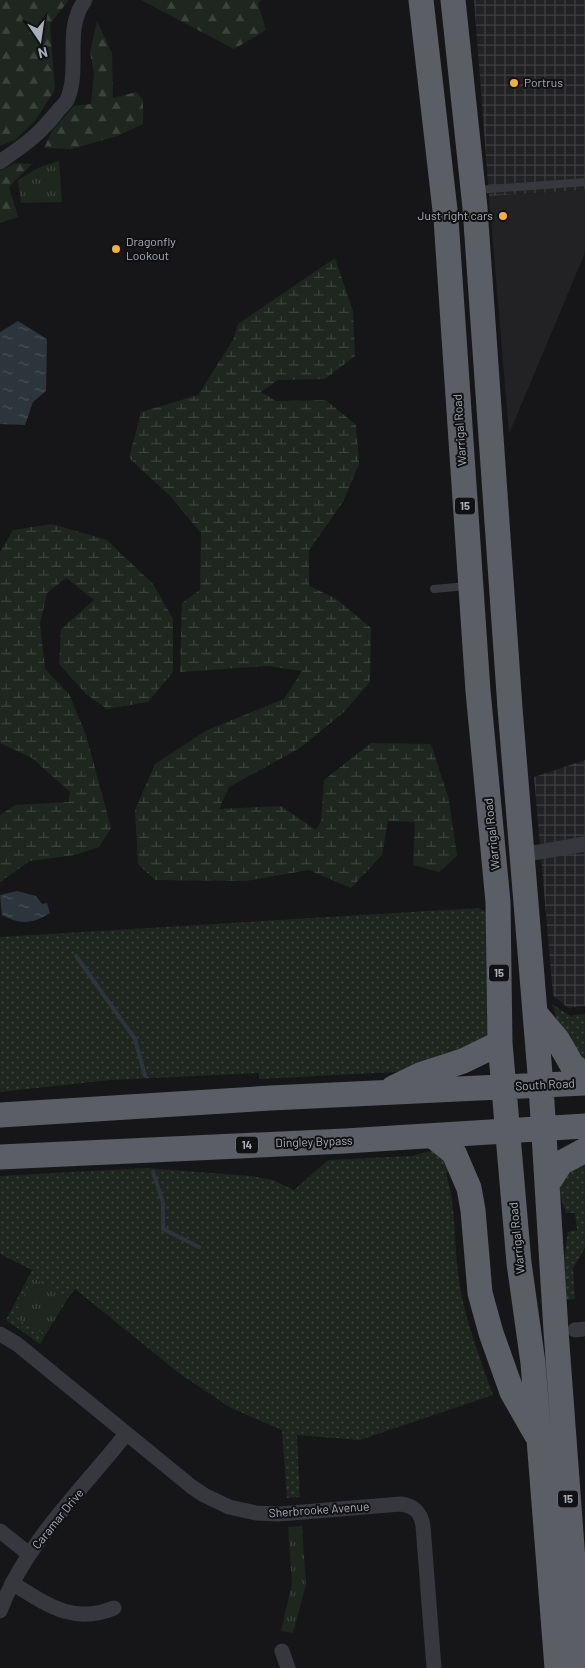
<svg xmlns="http://www.w3.org/2000/svg" width="585" height="1668" viewBox="0 0 585 1668" font-family="Barlow,sans-serif">
  <style>
    .built { fill: #222225 }
    .industrial { fill: url(#industrial-grid) }
    .grass { fill: url(#grass-dots) }
    .forest { fill: url(#forest-firs) }
    .wetland { fill: url(#wetland-marsh) }
    .park { fill: url(#park-tufts) }
    .water { fill: url(#water-ripples) }
    .lines { fill: none; stroke-linecap: round; stroke-linejoin: round }
    .stream { stroke: #2c353c; stroke-width: 4 }
    .service { stroke: #37383d; stroke-width: 8 }
    .minor { stroke: #37383d; stroke-width: 15 }
    .trunk { stroke: #5b5e65; stroke-width: 25 }
    .poi-dot { fill: #f2b134; stroke: #111113; stroke-width: 2 }
    .labels { text-anchor: middle; stroke-width: 4; stroke-linejoin: round; paint-order: stroke }
    .shield { fill: #111113; stroke: #7b7e86; stroke-width: 1 }
    .shield-label { font-size: 11px; font-weight: bold; fill: #a8adb8 }
    .poi-label { font-size: 12px; fill: #a8adb8; stroke: #111113; text-anchor: start }
    .street-label { font-size: 12px; fill: #a8adb8; stroke: #111113 }
  </style>
  <defs>
    <pattern id="industrial-grid" width="8" height="8" patternUnits="userSpaceOnUse" patternTransform="scale(1.25)"><rect width="8" height="8" fill="#222225"/><path d="M0 4h8M4 0v8" fill="none" stroke="#3f3f43"/></pattern>
    <pattern id="grass-dots" width="8" height="8" patternUnits="userSpaceOnUse" patternTransform="scale(1.25)"><rect width="8" height="8" fill="#1e261f"/><path d="M2 2h.1M6 6h.1" fill="none" stroke="#3c433d" stroke-width="1.8" stroke-linecap="round"/></pattern>
    <pattern id="forest-firs" width="22" height="20" patternUnits="userSpaceOnUse" patternTransform="scale(1.25)"><rect width="22" height="20" fill="#1e261f"/><path d="M5 1l3.5 6h-7zM16 11l3.5 6h-7z" fill="#3c433d"/></pattern>
    <pattern id="wetland-marsh" width="20" height="14" patternUnits="userSpaceOnUse" patternTransform="scale(1.25)"><rect width="20" height="14" fill="#1e261f"/><path d="M1 5h8M5 5V1M11 12h8M15 12V8" fill="none" stroke="#3c433d"/></pattern>
    <pattern id="park-tufts" width="24" height="20" patternUnits="userSpaceOnUse" patternTransform="scale(1.25)"><rect width="24" height="20" fill="#1e261f"/><path d="M3 7l-1-3M5 7V3M7 7l1-3M15 17l-1-3M17 17v-4M19 17l1-3" fill="none" stroke="#3c433d"/></pattern>
    <pattern id="water-ripples" width="26" height="14" patternUnits="userSpaceOnUse" patternTransform="scale(1.25)"><rect width="26" height="14" fill="#2c353c"/><path d="M2 4q2-2 4 0t4 0M15 11q2-2 4 0t4 0" fill="none" stroke="#485056"/></pattern>
  </defs>
  <rect width="100%" height="100%" fill="#161618"/>
  <path class="built" d="M585,190V253L509,434L489,196Z"/>
  <path class="industrial" d="M474,0H585V190L489,196Z
    M585,760V1006L568,1008L553,995L534,777Z"/>
  <path class="grass" d="M478,908L486,912L487,1025H490L486,1041L415,1071L259,1079V1073L110,1080L0,1092V937Z
    M552,1004L572,1017L573,1015L585,1014V1061L559,1027Z
    M431,1151L439,1153L455,1167L446,1173C456,1206 454,1239 458,1273C463,1315 479,1355 493,1395L360,1440L297,1435L300,1497L287,1498L282,1430L231,1408L180,1374L75,1289L68,1298L33,1279L13,1317L46,1334L40,1344L6,1320L32,1270L0,1254V1176L146,1168L251,1176L273,1180L294,1190L328,1160L411,1156Z
    M585,1158V1248L573,1268L575,1299L564,1300V1260L568,1232L577,1230L575,1213H566L560,1195V1175Z"/>
  <path class="forest" d="M0,0H69L50,24L55,90L35,121L15,140L0,146Z
    M141,0H261L258,4L266,30L234,49Z
    M97,21L112,53L113,98L136,92L143,100V124L117,136L72,149L44,148L52,131L74,106L91,104L94,73L90,52Z
    M16,163L32,164L9,187L18,217L0,223V171Z"/>
  <path class="wetland" d="M335,258L353,311L355,356L325,379L278,380L261,392L276,401L326,400L356,425L359,464L343,502L309,550V586L335,598L371,628L370,682L344,712L300,748L229,787L219,809L281,806L316,830L321,821L324,780L371,743L431,744L449,800L457,856L439,872L413,865L415,822L388,821L382,855L351,888L309,870L246,881L155,880L138,864L135,810L155,764L207,730L284,699L302,671L267,666L180,672L182,603L200,590L201,533L171,497L129,458L141,412L198,395L233,340L238,324Z
    M52,524L107,540L153,584L173,619V672L148,702L107,709L86,694L59,664L61,629L94,600L66,578L47,593L40,624L45,669L69,694L86,735L111,828L99,847L75,855L30,861L0,882V815L15,805L69,802L70,792L32,758L0,743V552L13,530Z"/>
  <path class="park" d="M59,161L62,202L21,203L18,180L40,167Z
    M33,1278L68,1298L46,1334L13,1317Z
    M302,1526L306,1584L293,1633L281,1631L292,1583L288,1527Z"/>
  <path class="water" d="M18,321L47,339L46,391L33,402L25,425L0,424V332Z
    M17,891L36,896L42,904L47,903L50,913C32,924 21,925 2,915L0,895Z"/>
  <g class="lines">
    <path class="stream" d="M76,956L135,1039L145,1076
      M153,1172L163,1203V1229L199,1247"/>
    <path class="service" d="M477,190L585,182
      M434,589L467,586"/>
    <path class="minor" d="M0,162C24,145 38,136 57,112C60,108 65,104 67,100C81,69 63,30 85,0
      M522,855L585,844
      M575,1330L585,1329
      M0,1334L17,1344L192,1487L204,1495L229,1507L256,1513L279,1514L401,1504C415,1506 421,1513 423,1526L434,1668
      M0,1531L29,1554
      M12,1583C46,1604 73,1625 114,1608
      M0,1611C25,1543 82,1490 126,1434
      M282,1651L288,1668"/>
    <path class="trunk" d="M421,0L446,219L478,691L498,902L500,1043L519,1263L533,1363L557,1668
      M453,0L475,208L510,708L541,1086L556,1331L581,1668
      M535,1013L557,1039L572,1065L585,1075
      M393,1088L420,1075L463,1061L500,1043
      M0,1115L271,1098L585,1083
      M433,1136L454,1153L469,1188L473,1210L480,1293L491,1333L512,1392L536,1434
      M0,1157L345,1141L585,1126
      M548,1183L561,1163L585,1150"/>
  </g>
  <g class="poi-dot">
    <circle cx="514" cy="83" r="5"/>
    <circle cx="503" cy="216" r="5"/>
    <circle cx="116" cy="249" r="5"/>
  </g>
  <g class="labels">
    <g class="shield">
      <rect x="455" y="497.5" width="20" height="17" rx="4"/>
      <rect x="489" y="964.5" width="20" height="17" rx="4"/>
      <rect x="236" y="1136.5" width="22" height="17" rx="4"/>
      <rect x="558" y="1490.5" width="20" height="17" rx="4"/>
    </g>
    <g class="shield-label">
      <text x="465" y="510">15</text>
      <text x="499" y="977">15</text>
      <text x="247" y="1149">14</text>
      <text x="568" y="1503">15</text>
    </g>
    <g class="poi-label">
      <text x="524" y="87">Portrus</text>
      <text x="493" y="220" text-anchor="end">Just right cars</text>
      <text x="126" y="246">Dragonfly<tspan x="126" dy="14">Lookout</tspan></text>
    </g>
    <g class="street-label">
      <text transform="translate(460 430) rotate(-94)" y="4">Warrigal Road</text>
      <text transform="translate(492 834) rotate(-96)" y="4">Warrigal Road</text>
      <text transform="translate(545 1085) rotate(-3)" y="4">South Road</text>
      <text transform="translate(314 1142) rotate(-2)" y="4">Dingley Bypass</text>
      <text transform="translate(517 1238) rotate(-96)" y="4">Warrigal Road</text>
      <text transform="translate(319 1510) rotate(-4)" y="4">Sherbrooke Avenue</text>
      <text transform="translate(58 1519) rotate(-51)" y="4">Caramar Drive</text>
    </g>
  </g>
  <g transform="translate(40 40) rotate(167)" stroke="#111113" stroke-width="4" paint-order="stroke">
  <path d="M0-4L9 19L0 12L-9 19Z" fill="#a8adb8"/>
  <text y="-8" font-size="14" font-weight="bold" text-anchor="middle" fill="#a8adb8">N</text>
  </g>
</svg>
